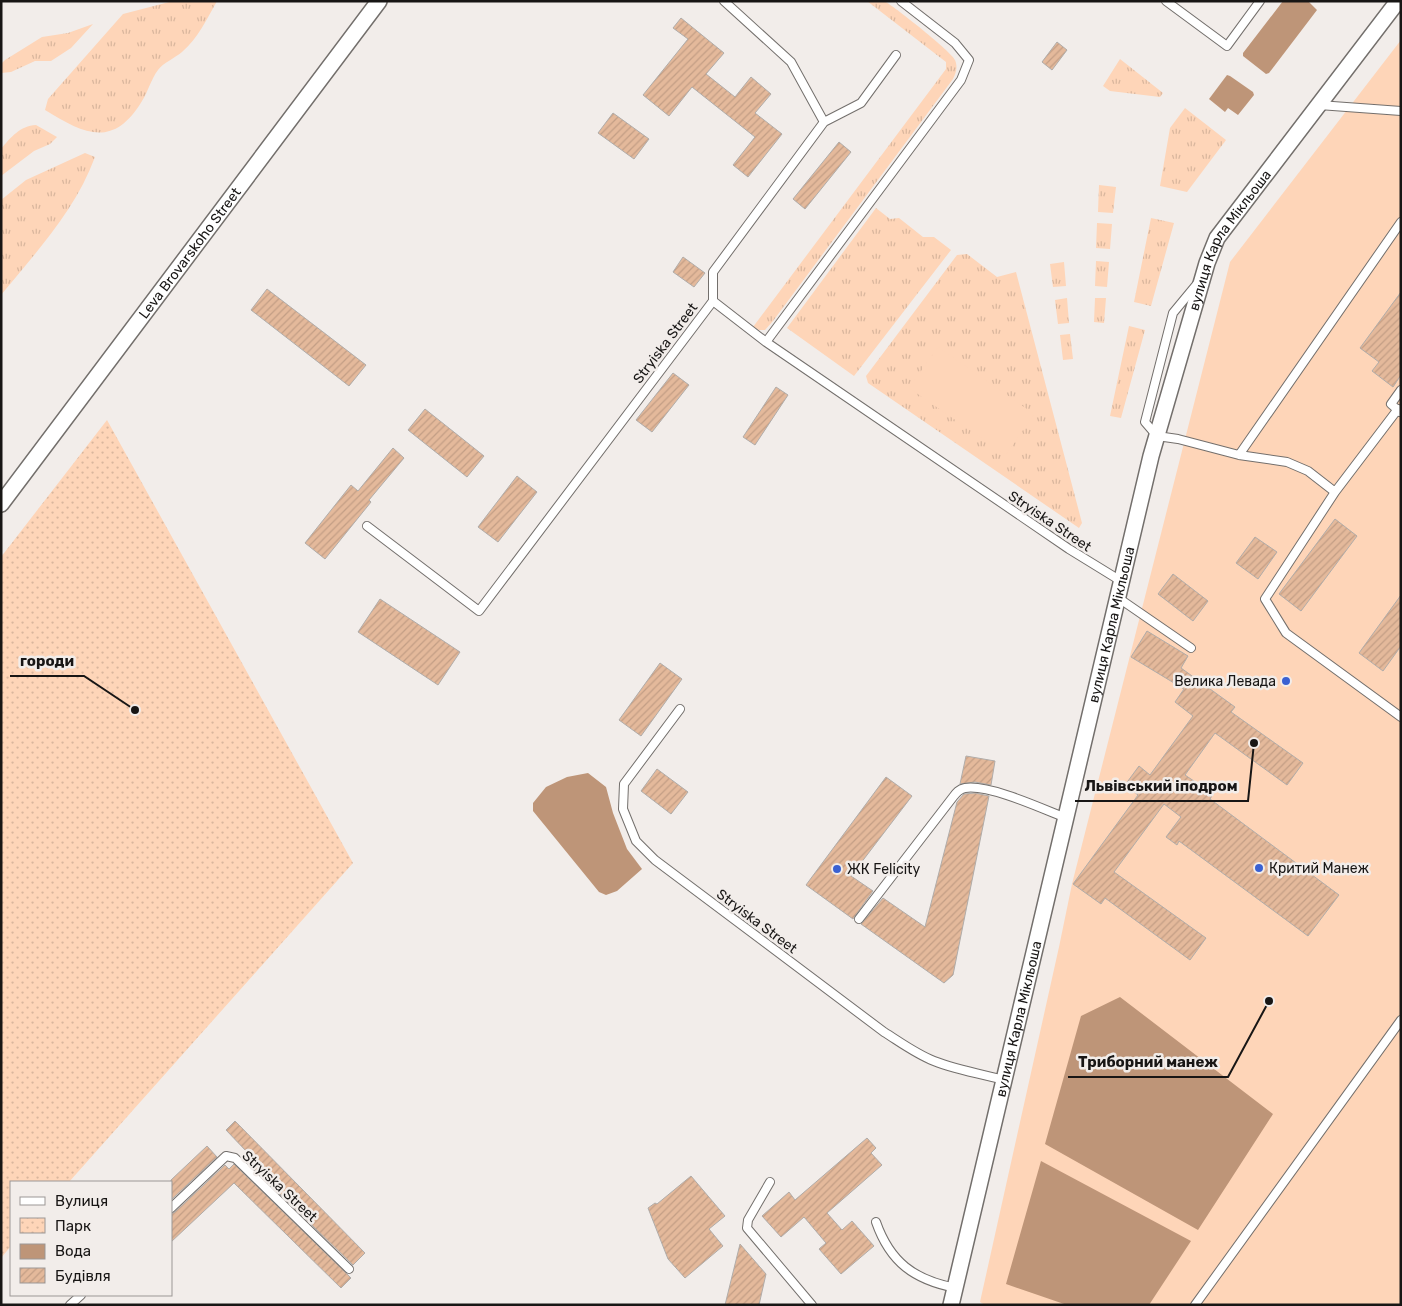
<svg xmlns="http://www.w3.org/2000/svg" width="1402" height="1306" viewBox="0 0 1402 1306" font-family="Rubik,sans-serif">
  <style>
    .grass { fill: url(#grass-tufts) }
    .park { fill: url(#park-dots) }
    .pitch { fill: #fed5b8 }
    .water { fill: #be9578 }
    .building { fill: url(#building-hatch); stroke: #b0aca9 }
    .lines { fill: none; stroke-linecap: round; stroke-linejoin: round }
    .service-casing { stroke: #736f6c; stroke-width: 10 }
    .minor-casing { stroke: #736f6c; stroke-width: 18 }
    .service { stroke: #fff; stroke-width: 8 }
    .minor { stroke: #fff; stroke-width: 15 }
    .poi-dot { fill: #3a61d2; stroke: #f2edea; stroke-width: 2 }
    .labels { text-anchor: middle; stroke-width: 5; stroke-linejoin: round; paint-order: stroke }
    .street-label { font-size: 14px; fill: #181615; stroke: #f2edea }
    .poi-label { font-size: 14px; fill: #181615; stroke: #f2edea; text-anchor: start }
    .leader { fill: none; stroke: #181615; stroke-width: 2 }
    .callout-dot { fill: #181615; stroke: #f2edea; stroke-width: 2 }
    .callout-label { font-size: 15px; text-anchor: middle; font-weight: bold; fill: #181615; stroke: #f2edea; stroke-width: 5; stroke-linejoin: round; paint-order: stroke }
  </style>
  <defs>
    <pattern id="grass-tufts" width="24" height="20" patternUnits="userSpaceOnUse" patternTransform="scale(1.25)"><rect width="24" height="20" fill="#fed5b8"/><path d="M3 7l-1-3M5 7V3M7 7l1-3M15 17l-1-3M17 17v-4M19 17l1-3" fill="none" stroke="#d9b69d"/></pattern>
    <pattern id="park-dots" width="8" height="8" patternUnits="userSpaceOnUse" patternTransform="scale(1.25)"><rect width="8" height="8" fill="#fed5b8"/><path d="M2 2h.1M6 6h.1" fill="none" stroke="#d9b69d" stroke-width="1.8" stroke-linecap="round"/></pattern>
    <pattern id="building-hatch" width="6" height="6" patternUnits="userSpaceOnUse" patternTransform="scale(1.25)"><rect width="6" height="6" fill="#e4b99b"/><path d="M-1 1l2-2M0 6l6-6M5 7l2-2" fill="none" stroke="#c39e85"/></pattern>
  </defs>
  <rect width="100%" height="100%" fill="#f2edea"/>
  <path class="grass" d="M173,1H217C207,19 198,38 182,52C175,58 163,63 158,70C151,79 148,92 142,101C113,149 84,134 45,110L48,99L123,14Z
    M867,1C873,1 881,0 886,2C896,8 952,52 955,60C958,67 956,73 953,79L773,321L765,330H759L753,327L946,69V62Z
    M93,24L71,48L51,61H35L11,72L1,73V64L5,60L42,37L68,33Z
    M1120,59L1163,93L1160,97L1110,91L1103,86Z
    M1185,108L1226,140L1187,192L1160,186L1170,128Z
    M36,125L57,137L50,144L34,151L1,176V149C11,137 20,126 36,125Z
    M85,153L95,157C75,211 37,251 1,295V200L26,180Z
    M1099,185L1116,187L1113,213L1098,212Z
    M876,208L890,219L899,218L923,237H934L951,250L854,376L787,328Z
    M1151,218L1174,223L1151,306L1134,302Z
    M1097,223L1112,224L1110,249L1096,248Z
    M967,254L997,277L1016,272L1082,523L1079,528L868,383L866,376L957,255Z
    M1096,261L1109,262L1107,287L1095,286Z
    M1064,262L1066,286L1053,287L1050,264Z
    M1067,298L1069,323L1058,324L1055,300Z
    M1095,298H1106L1104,323L1094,322Z
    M1129,326L1145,330L1121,418L1110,416Z
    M1070,334L1073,359L1063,360L1060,335Z"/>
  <path class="park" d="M107,420L353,863L69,1182H11V1246L1,1258V557Z"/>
  <path class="pitch" d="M1401,40V1305H985L980,1302L1059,947L1072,884L1230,262Z
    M938,347L1034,414L1006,455L909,388Z"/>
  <path class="water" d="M1283,1H1308L1317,10L1269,73L1266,74L1243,56V53Z
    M1227,75L1230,76L1253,92L1254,95L1238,115L1228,108L1225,112L1209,99Z
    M588,773L606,787L613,813L627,849L642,869L617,891L606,895L599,892L533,811V803L546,787L567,777Z
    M1120,997L1273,1114L1198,1230L1045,1144L1081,1016Z
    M1041,1161L1191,1241L1149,1305H1067L1006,1284Z"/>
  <path class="building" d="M681,18L724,53L706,74L735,97L751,77L771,94L755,113L782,134L748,177L733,165L755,137L692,87L669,116L643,95L688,39L673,28Z
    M1057,42L1067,50L1052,70L1042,62Z
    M613,113L649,139L634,159L598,133Z
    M839,142L851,152L805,209L793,199Z
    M683,257L705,273L694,287L673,272Z
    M267,289L366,365L349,386L251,310Z
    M1401,292V375L1393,387L1372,371L1379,362L1360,348Z
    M673,373L689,385L652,432L636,420Z
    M776,387L788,395L755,445L743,437Z
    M425,409L484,456L467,477L408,430Z
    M393,448L404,458L369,500L371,502L325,559L305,543L351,485L358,491Z
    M517,476L537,492L498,542L478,527Z
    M1335,519L1357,536L1301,611L1279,594Z
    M1255,537L1277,552L1258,579L1236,563Z
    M1173,574L1208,601L1193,621L1158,594Z
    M1401,595V646L1383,671L1359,653Z
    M380,599L460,652L438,685L358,632Z
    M1147,631L1188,656L1181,668L1235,707L1231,712L1303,763L1287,785L1215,733L1185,775L1213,794L1210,799L1339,895L1308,936L1179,841L1177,845L1166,837L1181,817L1164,804L1114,872L1206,938L1190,960L1105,898L1101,904L1073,884L1138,795L1125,785L1139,766L1150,775L1193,716L1175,702L1184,689L1131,657Z
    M660,663L682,679L641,736L619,720Z
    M966,756L995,761L991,785L975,782L960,784Z
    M657,769L688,792L671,814L641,791Z
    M886,777L912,796L851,876L873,891L855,916L853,919L806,885Z
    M975,793L989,796L953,975L944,983L861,924L883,898L925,927L957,802L964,794Z
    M235,1121L365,1253L353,1265L242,1157L247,1152L226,1130Z
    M867,1138L876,1148L871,1153L882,1165L827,1213L842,1230L852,1221L874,1246L841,1274L819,1249L826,1243L804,1217L781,1237L762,1216L789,1192L795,1200Z
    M207,1146L217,1157L171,1200V1180Z
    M234,1164L351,1278L341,1288L234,1183L171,1242V1214L175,1212L225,1165L229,1169Z
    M691,1176L725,1216L709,1229L723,1246L685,1278L668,1259L648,1208L655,1203L657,1204Z
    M740,1244L766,1274L759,1305H725Z"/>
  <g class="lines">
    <defs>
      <path id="service" d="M724,1L791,62L824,122
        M1166,1L1227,46L1260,1
        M1319,105L1401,111
        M1197,284L1173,313L1145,422L1157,436L1178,439L1239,455L1287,462L1308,471L1335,492
        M713,301V272L824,122L861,103L896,55
        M766,342L961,80L969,60L955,43L901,1
        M1398,409L1335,492L1265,599L1286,633L1401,717
        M1400,412L1391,404L1401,390
        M1239,455L1401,222
        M367,526L479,611L713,301L766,342L1069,549L1121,581
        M1117,597L1191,648
        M680,709L624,784L623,809L636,841L655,860L884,1032C900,1042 916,1054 934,1061C957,1070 981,1074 1005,1080
        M859,919L953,797C956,793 959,789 965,788C989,784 1043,809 1066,818
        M770,1182L748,1220L747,1228L812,1305
        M171,1208L226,1156L235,1158L349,1269
        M876,1222C890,1262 914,1280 956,1288
        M70,1305L81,1295
        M1195,1305L1401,1020"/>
      <g id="minor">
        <path id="s1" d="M1,504L379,1"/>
        <path id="s2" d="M951,1305L1151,456L1207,263L1217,238L1398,1"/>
      </g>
    </defs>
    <use href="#service" class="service-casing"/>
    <use href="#minor" class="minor-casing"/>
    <use href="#service" class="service"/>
    <use href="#minor" class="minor"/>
  </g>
  <g class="poi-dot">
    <circle cx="1286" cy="681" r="5"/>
    <circle cx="1259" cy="868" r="5"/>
    <circle cx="837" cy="869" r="5"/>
  </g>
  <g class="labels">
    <g class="street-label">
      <text dy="5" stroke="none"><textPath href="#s2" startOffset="1104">вулиця Карла Мікльоша</textPath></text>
      <text dy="5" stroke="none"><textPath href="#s1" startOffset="314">Leva Brovarskoho Street</textPath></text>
      <text transform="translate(665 343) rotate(-53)" y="5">Stryiska Street</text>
      <text transform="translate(1050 521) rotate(34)" y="5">Stryiska Street</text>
      <text dy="5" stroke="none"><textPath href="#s2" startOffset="699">вулиця Карла Мікльоша</textPath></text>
      <text transform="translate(757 921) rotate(37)" y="5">Stryiska Street</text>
      <text dy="5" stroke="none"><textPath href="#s2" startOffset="294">вулиця Карла Мікльоша</textPath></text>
      <text transform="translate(280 1186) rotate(43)" y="5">Stryiska Street</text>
    </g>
    <g class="poi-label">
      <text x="1276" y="686" text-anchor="end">Велика Левада</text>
      <text x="1269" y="873">Критий Манеж</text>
      <text x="847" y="874">ЖК Felicity</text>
    </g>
  </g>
  <path class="leader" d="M135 710L84 676H10M1254 743L1248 801H1075M1269 1001L1228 1077H1068"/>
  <g class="callout-dot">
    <circle cx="135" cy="710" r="5"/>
    <circle cx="1254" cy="743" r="5"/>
    <circle cx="1269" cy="1001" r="5"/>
  </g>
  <g class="callout-label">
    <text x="47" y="666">городи</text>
    <text x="1161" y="791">Львівський іподром</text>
    <text x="1148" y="1067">Триборний манеж</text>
  </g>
  <rect width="1402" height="1306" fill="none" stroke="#181615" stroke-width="5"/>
  <rect x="10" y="1181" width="162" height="115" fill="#f2edea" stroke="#9b9795"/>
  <rect x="20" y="1197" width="25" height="8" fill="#ffffff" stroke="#9b9795"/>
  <text x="55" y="1206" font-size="15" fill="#181615">Вулиця</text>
  <rect x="20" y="1218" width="25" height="15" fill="url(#park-dots)" stroke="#9b9795"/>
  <text x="55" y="1231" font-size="15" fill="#181615">Парк</text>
  <rect x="20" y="1244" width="25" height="15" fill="#be9578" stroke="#9b9795"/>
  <text x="55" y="1256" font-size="15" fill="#181615">Вода</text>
  <rect x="20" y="1268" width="25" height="15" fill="url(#building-hatch)" stroke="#9b9795"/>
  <text x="55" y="1281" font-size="15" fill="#181615">Будівля</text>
</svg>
